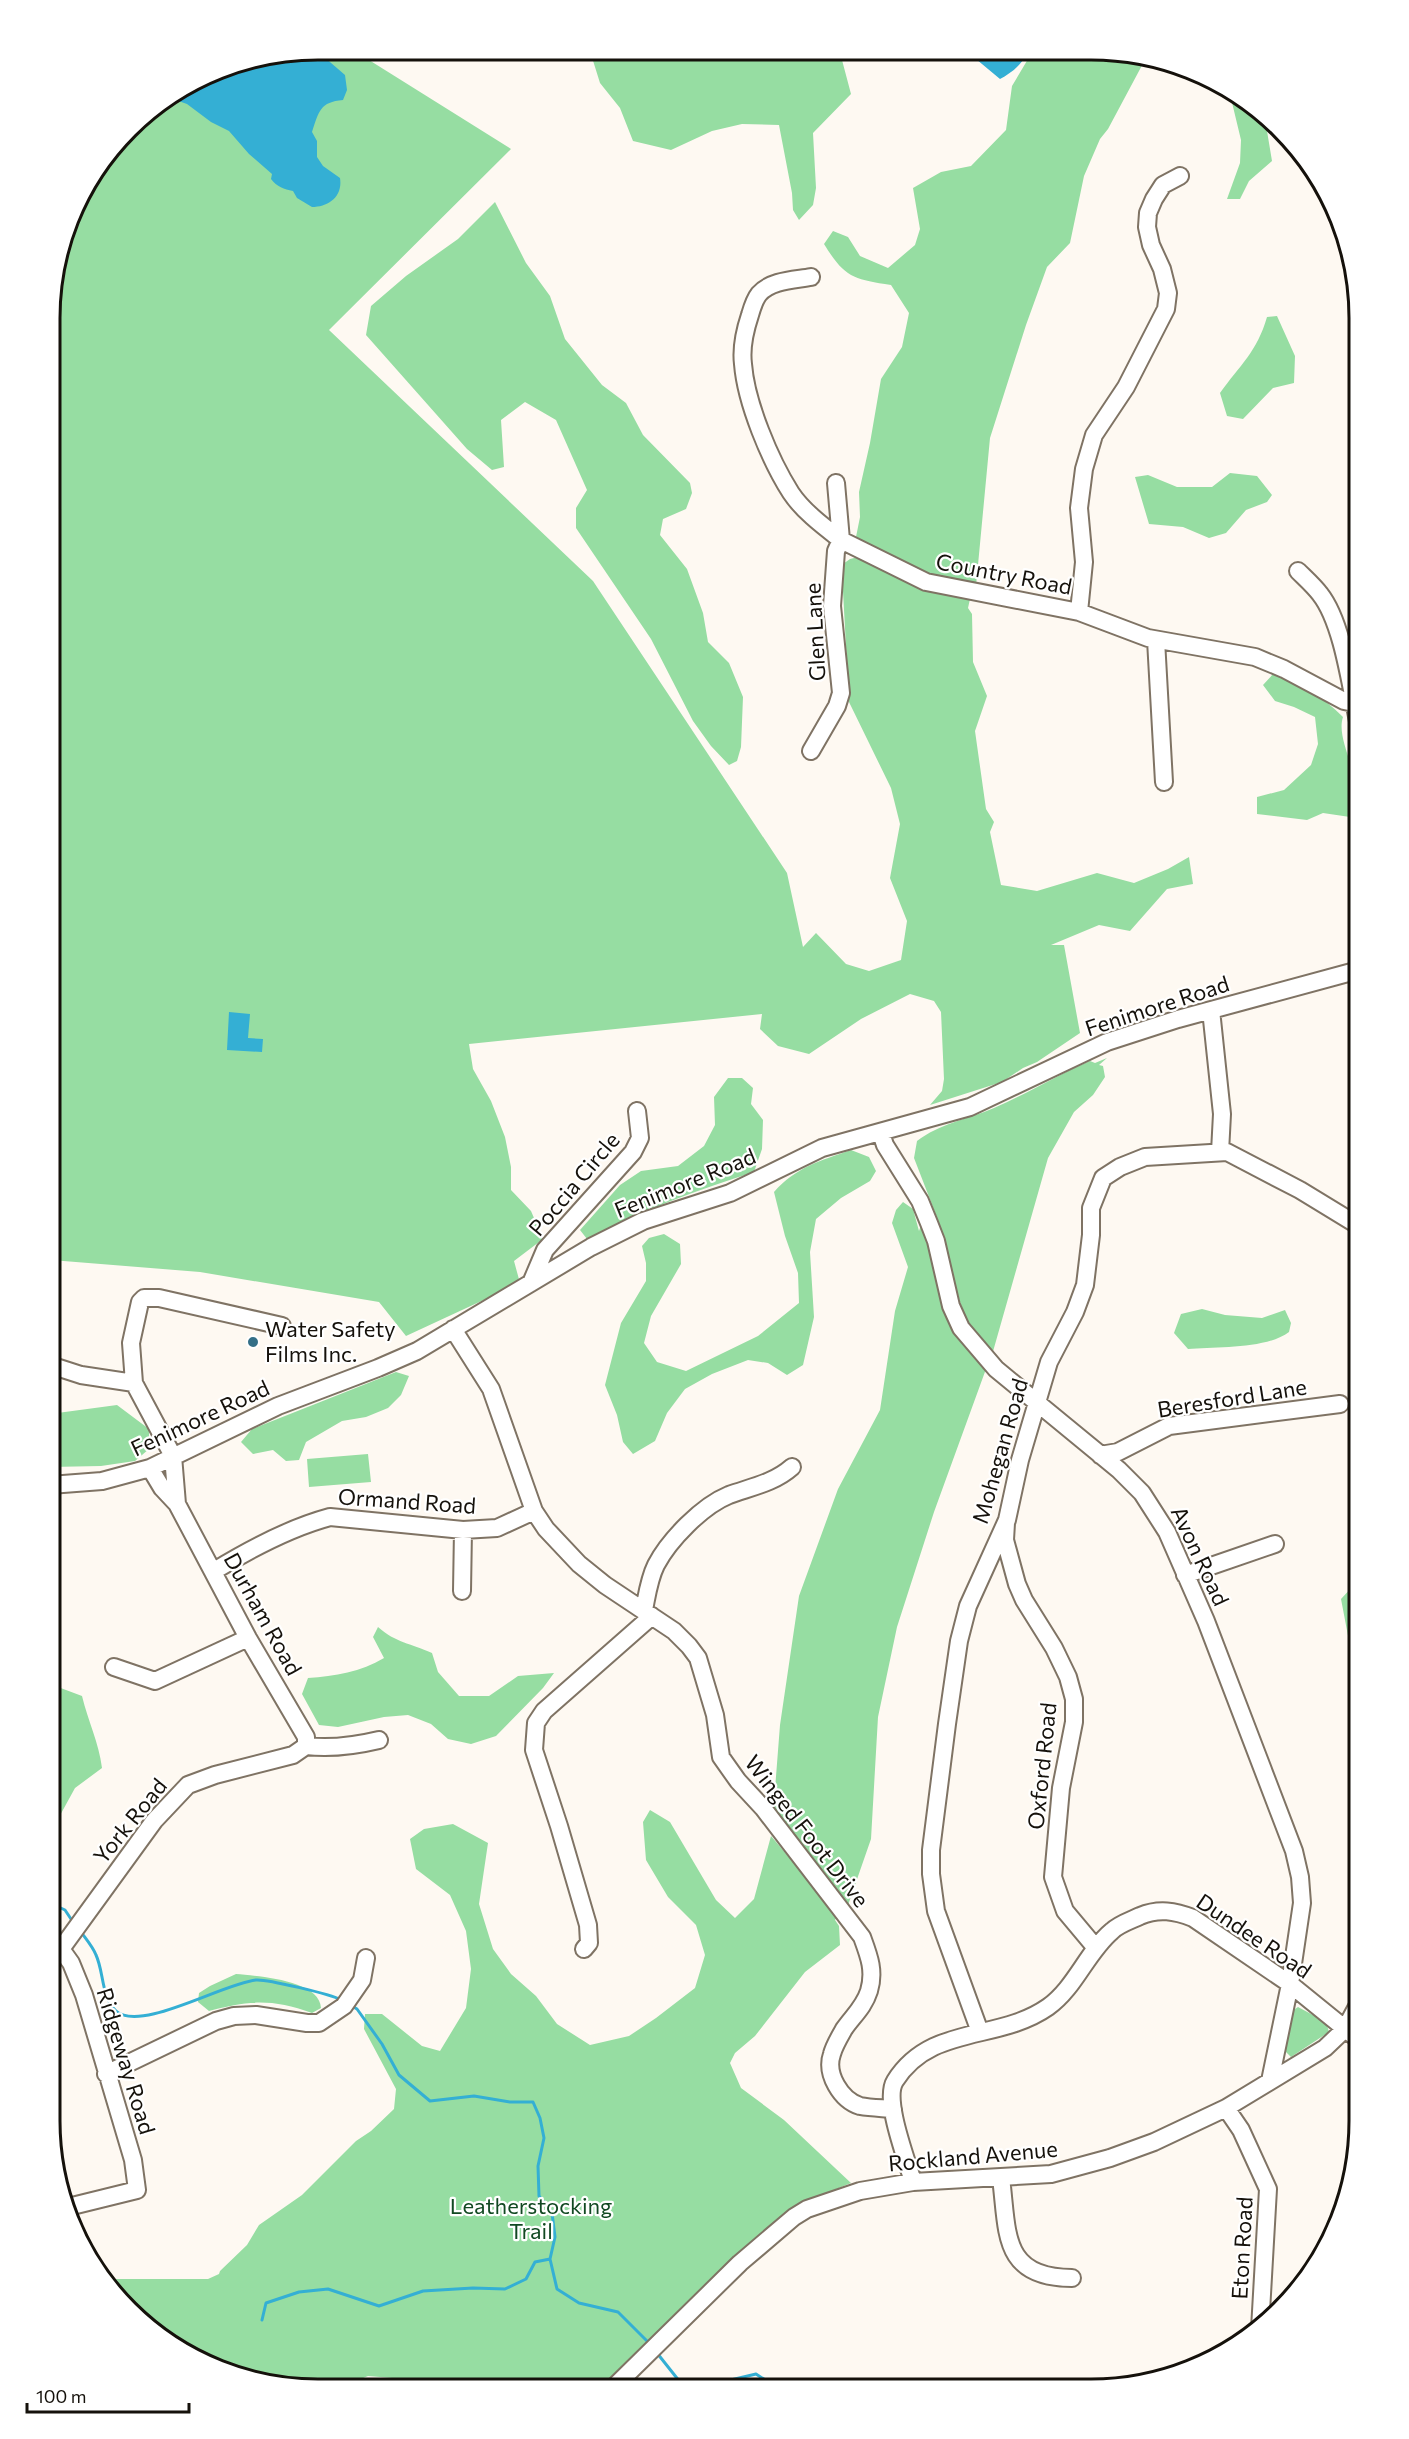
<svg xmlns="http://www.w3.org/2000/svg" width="1409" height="2439" viewBox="0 0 1409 2439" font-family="Commissioner,sans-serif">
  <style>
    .green { fill: #96dda2 }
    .water { fill: #34afd4 }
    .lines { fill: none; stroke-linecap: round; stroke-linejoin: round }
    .stream { stroke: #34afd4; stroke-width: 3 }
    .minor-casing { stroke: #7f7364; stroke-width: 20 }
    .minor { stroke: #fff; stroke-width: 16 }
    .poi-dot { fill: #346f87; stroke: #fff; stroke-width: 2 }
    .labels { text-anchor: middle; stroke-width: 4.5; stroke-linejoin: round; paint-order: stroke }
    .street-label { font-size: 22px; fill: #15110b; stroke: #fff }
    .poi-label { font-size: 22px; fill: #15110b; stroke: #fff; text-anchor: start }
    .park-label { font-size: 22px; fill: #114922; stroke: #fff }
    .rim { fill: none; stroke: #15110b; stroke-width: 3 }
  </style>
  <rect width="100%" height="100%" fill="#fef9f2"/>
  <path class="green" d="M318,50H353L511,149L329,330L593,581L787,873L803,947L816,933L846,964L869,971L901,960L907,921L890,878L900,824L891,788L849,702L842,573L843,564L850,559L858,557L918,588L970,599L968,608L972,614L973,662L987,696L975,731L986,809L994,822L990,832L1001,885L1037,891L1097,873L1134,883L1168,869L1189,857L1193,884L1167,889L1130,931L1099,925L1051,945H1064L1080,1033L1037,1062L1023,1068L1002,1082L930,1105L942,1091L944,1079L941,1012L934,1001L910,994L861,1019L809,1054L778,1046L760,1029L762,1014L469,1044L473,1069L491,1101L505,1137L511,1167V1190L531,1211L543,1239L514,1261L520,1283L406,1336L379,1302L200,1272L51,1260L52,283L77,199L141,116L215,70Z
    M590,51L717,52L755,60L786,52L847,53L842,60L851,94L813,133L816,188L813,205L799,220L793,210L792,193L779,125L742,124L712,131L671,150L633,141L620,108L600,83Z
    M1031,54L1147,56L1108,129L1100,139L1084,176L1070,243L1047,267L1026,325L990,438L976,586L924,576L856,537L860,517L859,492L870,443L881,379L902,347L909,313L891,285C853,279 845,278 824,244L833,231L848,237L860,256L888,268L915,245L920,229L913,188L941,172L971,166L1006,130L1012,86Z
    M1229,90L1264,113L1272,161L1249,181L1240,199H1227L1240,163L1241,140Z
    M495,202L526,263L550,296L565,339L602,385L626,403L643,435L690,483L692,493L686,509L663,519L660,535L687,569L703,613L708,642L729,663L743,697L741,747L737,761L729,765L711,746L693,721L651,639L576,528V508L587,490L556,420L525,402L501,420L504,467L492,470L467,449L366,335L371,306L406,276L458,239Z
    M1277,316L1295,356L1294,383L1273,388L1243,419L1227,416L1220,393C1240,365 1257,352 1267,317Z
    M1230,473L1257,476L1272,495L1267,502L1246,510L1226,533L1209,538L1183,527L1149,524L1135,477L1148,475L1177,487H1212Z
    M1274,673C1300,682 1323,697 1343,717C1336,738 1357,769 1357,794C1357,801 1353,810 1350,817L1323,813L1307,820L1257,814V797L1284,790L1311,765L1318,744L1315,717L1294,707L1275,701L1263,685Z
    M1107,1058L1099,1065L1103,1066L1105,1077L1093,1095L1074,1112L1048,1158L992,1355L967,1321L960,1302L938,1220L914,1158L917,1141C939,1124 968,1119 994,1108C1027,1094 1057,1075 1090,1061L1095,1063Z
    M728,1078H742L753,1088L751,1104L763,1120L762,1149L754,1172C697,1190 640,1211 587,1239L580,1230L620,1185L641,1171L678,1166L704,1146L715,1125L714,1097Z
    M851,1150L869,1157L876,1171L870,1181L841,1198L816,1219L810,1252L814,1317L803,1365L787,1375L768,1363L748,1360L712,1374L685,1389L667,1413L655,1441L633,1454L623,1442L617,1415L605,1385L621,1323L646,1281V1263L642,1246L649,1238L664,1234L680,1244L681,1264L651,1316L644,1343L657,1362L686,1371L758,1336L799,1303L798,1273L785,1236L774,1192C796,1167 820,1161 851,1150Z
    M903,1202L913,1209L919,1231L922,1222L948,1321L986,1369L934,1512L897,1627L878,1717L871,1839L847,1908L773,1815L780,1725L799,1596L838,1489L880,1410L895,1311L908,1267L892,1223L896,1210Z
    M1202,1309L1225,1315L1262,1318L1285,1310L1291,1323L1289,1332C1267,1349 1216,1347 1188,1349L1174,1333L1181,1314Z
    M396,1372L409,1376L401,1395L388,1408L366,1417L342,1421L306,1442L299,1460L286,1461L273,1450L253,1454L241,1442L252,1429Z
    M117,1405L149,1429V1449L135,1461L101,1466L50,1467V1414Z
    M368,1454L371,1482L309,1487L307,1459Z
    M1353,1586L1359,1588V1714L1348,1693L1353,1662L1341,1599Z
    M378,1627C396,1643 410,1643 432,1653L438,1672L459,1696H489L518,1676L554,1673L543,1688L496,1736L471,1744L448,1739L431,1724L408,1715L384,1717L338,1727L319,1725L302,1694L308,1678C335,1676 361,1672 384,1658L373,1637Z
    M50,1684L82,1696C88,1721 99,1743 102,1768L75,1788L58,1819L50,1820Z
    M650,1810L670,1822L716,1900L735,1918L754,1899L771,1836L838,1915L835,1920L839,1926L840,1945L805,1972L755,2036L735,2053L730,2063L741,2088L784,2120L851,2183L812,2199L774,2224L600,2388H514L368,2376L351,2383V2387H282L215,2369L141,2323L102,2279H208L219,2274L220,2271L247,2245L259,2225L302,2195L356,2141L371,2131L394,2109L396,2089L364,2029L365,2014H382L422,2046L440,2051L466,2008L471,1969L466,1931L450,1895L416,1869L410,1839L424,1829L453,1824L488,1843L479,1904L493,1949L511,1974L536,1996L557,2024L590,2045L629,2036L656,2018L695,1988L705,1955L696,1925L668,1897L646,1860L643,1822Z
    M236,1974C258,1976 320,1980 321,2008L312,2013C273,1999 249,2000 209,2011L198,2002L199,1993L210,1986Z
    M1298,2007L1326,2022L1329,2032L1291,2057L1286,2052L1285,2048L1292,2011Z"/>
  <path class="water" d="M316,50L345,75L347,90L343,100C320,102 319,111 312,132L317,141V157L323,166L340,178C343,197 328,207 312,207L297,198L293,191C284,189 277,187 271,179L272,174L249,154L229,131L211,122L187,104L170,98L215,70Z
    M970,54H1026C1022,65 1010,74 1000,79Z
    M229,1012L250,1014L248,1038L263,1039L262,1052L227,1050Z"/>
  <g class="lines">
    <path class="stream" d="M50,1903L65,1910L73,1922
      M81,1932C86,1939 93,1947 96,1955C104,1972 101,1997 116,2011C140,2033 224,1983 256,1980C266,1979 331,1994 341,2000
      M352,2006L357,2009L382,2044L399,2075L430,2101L474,2096L510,2102H533L540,2118L544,2138L538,2166L539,2196L552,2213L555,2237L550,2259L557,2289L579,2303L618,2312L649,2343
      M262,2320L266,2303L299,2292L328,2289L379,2306L423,2291L473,2288L505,2289L526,2279L535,2262L550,2259
      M657,2353L680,2382L691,2388
      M697,2388L756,2374L779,2389"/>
    <defs>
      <path id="minor" d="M811,277C795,280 771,280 759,294C755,299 752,308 750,315C745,330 741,348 743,364C746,403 770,460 791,493C803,511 823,526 841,540L926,582L1079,612L1148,638L1255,657L1284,669L1344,701L1354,703
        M1298,571C1305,578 1314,586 1320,594C1343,623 1351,689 1359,726
        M1079,612L1084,562L1079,508L1084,469L1094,435L1126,387L1166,309L1168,293L1162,269L1151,245L1147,227L1148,213L1154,199L1163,185L1180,176
        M1156,640L1164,782
        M811,751L837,706L841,693L832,606L836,551L841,540L836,483
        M1211,1010L1222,1114L1220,1152
        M881,1133L885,1145L920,1201L929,1223L936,1241L951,1306L961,1328L996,1369L1119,1470L1142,1493L1167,1532L1206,1621L1294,1851L1300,1877L1302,1903L1290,1984L1270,2081
        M531,1283L545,1250L633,1152L640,1138L637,1111
        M453,1329L491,1389L534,1511L546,1529L579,1564L605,1585L674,1631L689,1646L698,1658L715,1715L721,1757L738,1781L763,1808L862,1937C869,1956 875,1971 869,1991C864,2007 853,2016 844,2029C840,2036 834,2046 832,2054C825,2074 841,2100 860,2106C871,2108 882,2108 893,2109
        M50,1365L81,1375L134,1383
        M1100,1455L1118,1452L1169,1426L1340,1404
        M150,1468L162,1488L177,1504L248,1638L306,1737V1746
        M50,1485L102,1481L150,1468L278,1406L378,1368L417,1351L591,1247L643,1221L730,1193L822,1148L970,1107L1107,1042L1178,1019L1359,970
        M177,1504L173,1456L134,1383L131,1343L140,1302L144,1298H159L282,1326
        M1006,1523L1005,1540L1017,1584L1024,1600L1054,1648L1068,1677L1074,1699V1722L1061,1788L1053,1877L1065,1911L1096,1948
        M214,1571C250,1549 289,1528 330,1517L463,1530L497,1528L534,1511
        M1185,1575L1275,1544
        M462,1591L463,1530
        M644,1610C647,1595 649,1579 656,1565C669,1540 702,1506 729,1495C751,1487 774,1483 792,1467
        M114,1667L155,1681L248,1638
        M50,1943L61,1949L71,1963L84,1995L133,2160L137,2190L64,2208
        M61,1949L154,1821L188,1785L215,1775L293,1755L306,1746C331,1749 354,1746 379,1740
        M584,1949L589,1943L588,1925L559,1826L534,1750L536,1723L544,1711L652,1616
        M980,2032L936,1911L931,1874V1850L947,1724L959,1641L968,1606L1007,1520L1020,1460L1049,1362L1075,1312L1085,1285L1091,1235V1208L1103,1178L1120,1167L1145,1157L1227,1152L1300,1190L1359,1226
        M106,2074L216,2021L234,2016L256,2015L307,2023H319L344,2006L362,1980L366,1958
        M1226,2108L1241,2130L1268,2189L1260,2329
        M1001,2178C1008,2232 1001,2278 1072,2278
        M913,2182C907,2160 883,2100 895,2081C931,2024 998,2042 1048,2007C1075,1988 1087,1952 1112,1931C1119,1924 1132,1920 1140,1916C1159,1908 1175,1911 1193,1918L1290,1984L1359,2040
        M613,2388L740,2263L794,2217L807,2209L860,2191L913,2182L1051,2174L1110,2158L1154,2142L1226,2108L1325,2048L1345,2029L1359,2003"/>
    </defs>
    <use href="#minor" class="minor-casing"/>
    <use href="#minor" class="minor"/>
  </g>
  <circle class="poi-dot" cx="253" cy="1342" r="6"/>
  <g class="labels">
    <g class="street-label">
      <text transform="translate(1004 574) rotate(11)" y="8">Country Road</text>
      <text transform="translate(815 632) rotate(-93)" y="8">Glen Lane</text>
      <text transform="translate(1157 1006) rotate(-18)" y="8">Fenimore Road</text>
      <text transform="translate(685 1183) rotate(-22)" y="8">Fenimore Road</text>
      <text transform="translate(574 1184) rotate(-50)" y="8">Poccia Circle</text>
      <text transform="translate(1232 1398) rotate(-9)" y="8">Beresford Lane</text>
      <text transform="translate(200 1418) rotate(-25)" y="8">Fenimore Road</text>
      <text transform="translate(1000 1451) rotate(-74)" y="8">Mohegan Road</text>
      <text transform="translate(407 1501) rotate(4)" y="8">Ormand Road</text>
      <text transform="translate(1200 1556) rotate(65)" y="8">Avon Road</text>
      <text transform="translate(263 1614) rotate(61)" y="8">Durham Road</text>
      <text transform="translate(1042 1766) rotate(-84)" y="8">Oxford Road</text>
      <text transform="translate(130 1821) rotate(-51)" y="8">York Road</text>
      <text transform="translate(807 1831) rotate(52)" y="8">Winged Foot Drive</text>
      <text transform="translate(1254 1936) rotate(34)" y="8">Dundee Road</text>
      <text transform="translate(126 2061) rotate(73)" y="8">Ridgeway Road</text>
      <text transform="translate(973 2156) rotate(-5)" y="8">Rockland Avenue</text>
      <text transform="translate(1242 2248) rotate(-87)" y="8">Eton Road</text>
    </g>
    <g class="poi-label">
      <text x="265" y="1337">Water Safety<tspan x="265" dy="25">Films Inc.</tspan></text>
    </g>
    <g class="park-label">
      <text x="531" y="2214">Leatherstocking<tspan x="531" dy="25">Trail</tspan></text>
    </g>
  </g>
  <path d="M0 0H1409V2439H0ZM318 60H1091A258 258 0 0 1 1349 318V2121A258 258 0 0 1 1091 2379H318A258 258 0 0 1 60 2121V318A258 258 0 0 1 318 60Z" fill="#fff" fill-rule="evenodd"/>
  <path class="rim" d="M318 60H1091A258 258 0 0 1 1349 318V2121A258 258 0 0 1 1091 2379H318A258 258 0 0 1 60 2121V318A258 258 0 0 1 318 60Z"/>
  <path d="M27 2403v9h162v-9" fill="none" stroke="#15110b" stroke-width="3"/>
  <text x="36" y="2403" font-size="18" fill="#15110b" stroke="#ffffff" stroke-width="4.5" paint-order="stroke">100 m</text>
</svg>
